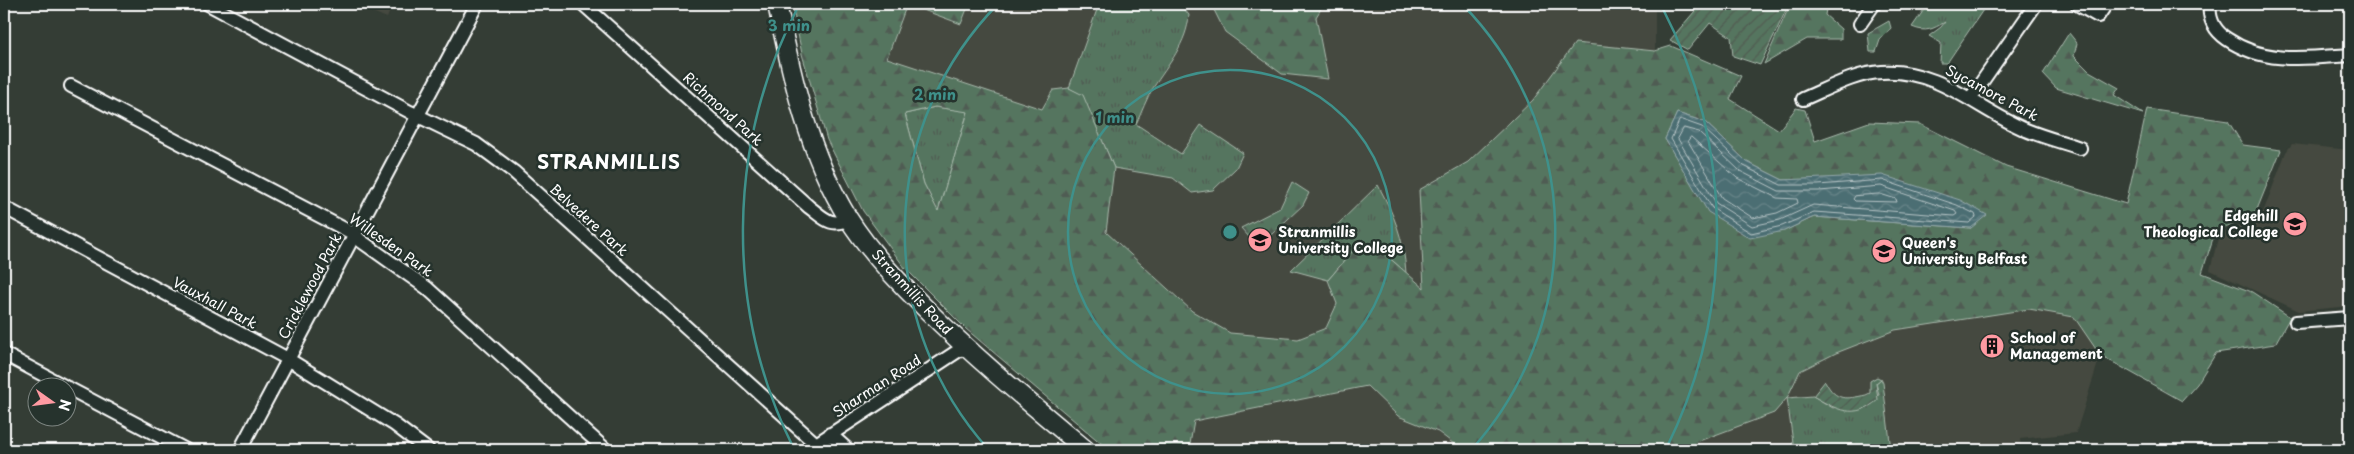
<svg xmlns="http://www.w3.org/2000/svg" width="2354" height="454" viewBox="0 0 2354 454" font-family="'Playpen Sans',sans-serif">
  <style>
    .built { fill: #45493f }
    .grass { fill: url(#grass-tufts); stroke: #aabaae }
    .forest { fill: url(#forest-firs); stroke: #aabaae; fill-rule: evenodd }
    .garden { fill: url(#garden-furrows); stroke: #aabaae }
    .water { fill: url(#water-waves); stroke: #94a8ab }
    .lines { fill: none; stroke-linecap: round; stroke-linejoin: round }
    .shore { stroke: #b7c5c7; stroke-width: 1 }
    .street-casing { stroke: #fff; stroke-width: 16 }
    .secondary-casing { stroke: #fff; stroke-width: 21 }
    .street { stroke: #26332d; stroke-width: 12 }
    .secondary { stroke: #26332d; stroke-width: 18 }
    .ring { fill: none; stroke: #3f918b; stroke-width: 2.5 }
    .labels { text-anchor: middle; stroke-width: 5; stroke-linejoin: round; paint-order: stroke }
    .street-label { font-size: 14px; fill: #fff; stroke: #26332d }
    .poi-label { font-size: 14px; font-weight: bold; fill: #fff; stroke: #26332d; text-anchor: start }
    .district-label { font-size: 19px; font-weight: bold; letter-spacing: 1px; fill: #fff; stroke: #26332d }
    .centre { fill: #3f918b; stroke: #26332d; stroke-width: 2.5 }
    .ring-label { font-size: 15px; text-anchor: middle; font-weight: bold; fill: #3f918b; stroke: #26332d; stroke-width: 5; stroke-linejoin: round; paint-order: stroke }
  </style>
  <defs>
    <pattern id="grass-tufts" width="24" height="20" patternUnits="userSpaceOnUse" patternTransform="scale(1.25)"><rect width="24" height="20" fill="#55755e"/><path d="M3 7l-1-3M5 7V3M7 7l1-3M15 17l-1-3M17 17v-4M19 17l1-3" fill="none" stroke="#505c53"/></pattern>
    <pattern id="forest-firs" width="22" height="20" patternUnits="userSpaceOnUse" patternTransform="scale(1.25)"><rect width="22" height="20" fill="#55755e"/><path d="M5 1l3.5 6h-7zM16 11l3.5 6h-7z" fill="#505c53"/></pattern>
    <pattern id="garden-furrows" width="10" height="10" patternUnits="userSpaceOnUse" patternTransform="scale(1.25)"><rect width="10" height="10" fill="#55755e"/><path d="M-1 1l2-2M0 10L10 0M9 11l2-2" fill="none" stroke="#505c53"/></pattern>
    <pattern id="water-waves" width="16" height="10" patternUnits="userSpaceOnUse" patternTransform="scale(1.25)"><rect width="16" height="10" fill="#4c6e73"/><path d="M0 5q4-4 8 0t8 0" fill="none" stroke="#678488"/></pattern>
  </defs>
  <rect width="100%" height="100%" fill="#343d35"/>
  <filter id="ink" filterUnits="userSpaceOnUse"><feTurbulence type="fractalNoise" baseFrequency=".02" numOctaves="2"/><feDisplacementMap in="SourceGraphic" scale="10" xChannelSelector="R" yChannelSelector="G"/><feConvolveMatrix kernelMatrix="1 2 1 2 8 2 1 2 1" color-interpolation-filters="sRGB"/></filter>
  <g filter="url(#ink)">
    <path class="built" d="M353,4H393L387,18Z
      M792,4H1655V51L1753,149L2144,217L2076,433L2020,439L2021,450H1109L966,329L905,268L863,211L827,140L802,54Z
      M2292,144L2350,150V306L2299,311L2210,270L2219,234L2262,215L2286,152Z"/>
    <path class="grass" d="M1099,4H1180L1189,15C1187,43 1168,65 1153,88C1146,99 1142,112 1136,124L1181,154L1201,125L1243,153L1236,168L1213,190L1192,193L1173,178L1114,168L1083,96L1069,88Z
      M1928,4H1987L1947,63H1940L1941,43L1929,36L1941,27L1945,22C1933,29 1926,33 1912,27Z
      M935,107L968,111L938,212L924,184L905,114Z
      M1378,185C1394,215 1404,238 1406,273L1380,249L1357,246L1328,280L1291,270Z
      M1881,379L1883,383L1891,450H1794L1787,398L1813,396L1833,408L1879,395L1876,383Z"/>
    <path class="forest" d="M792,4H969L961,24L907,4L887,58L1042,109L1053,90L1069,88L1083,95L1114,168L1106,232L1192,311L1230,333L1298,339L1326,328L1337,304L1328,280L1357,246L1379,249L1424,288L1419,190L1468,162L1533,100L1575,43L1655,51L1671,46L1741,76L1730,99L1779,130L1796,108L1805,110L1815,141L1869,122L1920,124L2006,167L2126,204L2147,109L2228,121L2243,145L2281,150L2256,212L2215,232L2202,273L2252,292L2290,317L2275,344L2216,353L2197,384L2182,401L2100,355L2074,317L2029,309L1895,330L1836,353L1800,371L1787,398L1774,413L1699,441L1690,450H1462L1438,432L1398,416L1367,386L1194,421L1189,450H1109L966,329L905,268L863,211L827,140L802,54ZM935,107L968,112L938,211L924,184L905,114ZM1677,113L1705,122L1747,162L1783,180H1818L1971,228L1814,217L1784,231L1708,211L1665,139Z
      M1211,4H1324L1316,17L1328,79L1282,74L1225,32Z
      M1809,4H1827L1825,15L1841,29V39H1807L1764,64L1788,9Z
      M1889,21L1891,28L1880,40L1876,52H1870L1868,33Z
      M2069,33L2077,43L2074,56L2089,71L2119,88L2114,95L2143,114L2056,88L2043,74Z
      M1292,182L1309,193L1303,205L1258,247L1241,228L1280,208Z"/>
    <path class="garden" d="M1701,4H1784L1788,6L1760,65L1733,56L1731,37L1710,23L1688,50L1670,40Z
      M1877,377L1881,379L1876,383L1878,400C1854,420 1837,410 1813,396L1825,381C1836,402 1846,399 1866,395L1870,393V381Z"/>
    <path class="water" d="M1677,113L1705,122L1747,162L1783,180L1882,175L1960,200L1987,215L1971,228L1814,217L1784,231L1750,238L1708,212L1665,139Z"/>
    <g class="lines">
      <path class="shore" d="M1682,120L1702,127L1744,166L1781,185H1818L1882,180L1957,205L1975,214L1976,217L1969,223L1814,212L1782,226L1751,233L1712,208L1671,139L1679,121Z
        M1684,128L1699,132L1740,171L1779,191H1819L1881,186L1955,211L1957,214L1954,216L1813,205L1780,220L1752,226L1716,203L1678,139Z
        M1691,137L1737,178L1777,198L1797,199L1798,203L1777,213L1753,218L1722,198L1688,141Z
        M1880,194L1896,199L1897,202L1855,201L1853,199L1855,196Z"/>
      <defs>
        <path id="street" d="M208,4L410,112L476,144L514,172L816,444
          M583,4L809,207C824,218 830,228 849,219
          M2077,4L2098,16L2106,4
          M2210,4C2208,19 2215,31 2227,39C2265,65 2308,58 2350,55
          M1860,24L1874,4
          M71,86L354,234L361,241L427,288L606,450
          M1803,99C1827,89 1855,73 1882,72C1940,69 1976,109 2026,130C2043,137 2062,142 2080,148
          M1970,99L2036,4
          M7,209L288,359L395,425L428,450
          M2296,322L2350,318
          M4,354L64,386
          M68,388L186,450
          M830,434L848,450
          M240,450L477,4
          M807,450L964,347"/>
        <path id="secondary" d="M777,4C792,78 808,153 848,218C869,251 896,280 924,307C975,358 1031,404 1086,450"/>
      </defs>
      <use href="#street" class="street-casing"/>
      <use href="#secondary" class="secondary-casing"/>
      <use href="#street" class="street"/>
      <use href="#secondary" class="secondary"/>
    </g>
  </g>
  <g class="ring">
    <circle cx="1230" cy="232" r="162"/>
    <path d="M988 449A325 325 0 0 1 998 4M1462 4A325 325 0 0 1 1472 449"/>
    <path d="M794 449A487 487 0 0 1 798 7M1662 7A487 487 0 0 1 1666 449"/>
  </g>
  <defs>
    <symbol id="university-disc" viewBox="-11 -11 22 22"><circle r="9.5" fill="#ff9aa2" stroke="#26332d"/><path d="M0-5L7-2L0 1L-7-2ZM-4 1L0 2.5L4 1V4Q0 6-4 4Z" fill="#111"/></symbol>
    <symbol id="building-disc" viewBox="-11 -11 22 22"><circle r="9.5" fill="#ff9aa2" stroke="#26332d"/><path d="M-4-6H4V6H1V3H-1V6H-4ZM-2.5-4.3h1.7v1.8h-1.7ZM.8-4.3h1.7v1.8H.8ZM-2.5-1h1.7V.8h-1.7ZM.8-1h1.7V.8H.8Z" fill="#111"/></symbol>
  </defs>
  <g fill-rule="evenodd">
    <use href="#university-disc" x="2281" y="210" width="28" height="28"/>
    <use href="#university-disc" x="1246" y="226" width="28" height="28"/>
    <use href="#university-disc" x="1870" y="237" width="28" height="28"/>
    <use href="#building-disc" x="1978" y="332" width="28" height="28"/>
  </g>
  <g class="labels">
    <g class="street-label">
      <text transform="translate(1992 93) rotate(28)" y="5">Sycamore Park</text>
      <text transform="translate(723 109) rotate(42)" y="5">Richmond Park</text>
      <text transform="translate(589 220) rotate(42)" y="5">Belvedere Park</text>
      <text transform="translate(391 245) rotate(35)" y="5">Willesden Park</text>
      <text transform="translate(310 286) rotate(-62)" y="5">Cricklewood Park</text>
      <text transform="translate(912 292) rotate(47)" y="5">Stranmillis Road</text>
      <text transform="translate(215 303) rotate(28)" y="5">Vauxhall Park</text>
      <text transform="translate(877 386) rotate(-33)" y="5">Sharman Road</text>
    </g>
    <g class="poi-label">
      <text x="2278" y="221" text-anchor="end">Edgehill<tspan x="2278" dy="16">Theological College</tspan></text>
      <text x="1278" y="237">Stranmillis<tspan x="1278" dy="16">University College</tspan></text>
      <text x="1902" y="248">Queen's<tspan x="1902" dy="16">University Belfast</tspan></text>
      <text x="2010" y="343">School of<tspan x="2010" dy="16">Management</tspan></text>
    </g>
    <g class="district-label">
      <text x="609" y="169">STRANMILLIS</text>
    </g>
  </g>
  <circle cx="1230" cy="232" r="8" class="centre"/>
  <g class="ring-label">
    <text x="789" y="31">3 min</text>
    <text x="935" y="100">2 min</text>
    <text x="1115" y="123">1 min</text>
  </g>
  <rect width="2354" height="454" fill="none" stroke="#26332d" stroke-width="20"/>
  <rect x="10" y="10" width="2334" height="434" fill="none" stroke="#fff" stroke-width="2" filter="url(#ink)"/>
  <g transform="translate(52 402) rotate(104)"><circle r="24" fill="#26332d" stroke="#7d8581"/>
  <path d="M0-4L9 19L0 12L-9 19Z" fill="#ff9aa2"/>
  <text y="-8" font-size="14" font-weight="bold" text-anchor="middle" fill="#ffffff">N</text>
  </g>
</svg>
